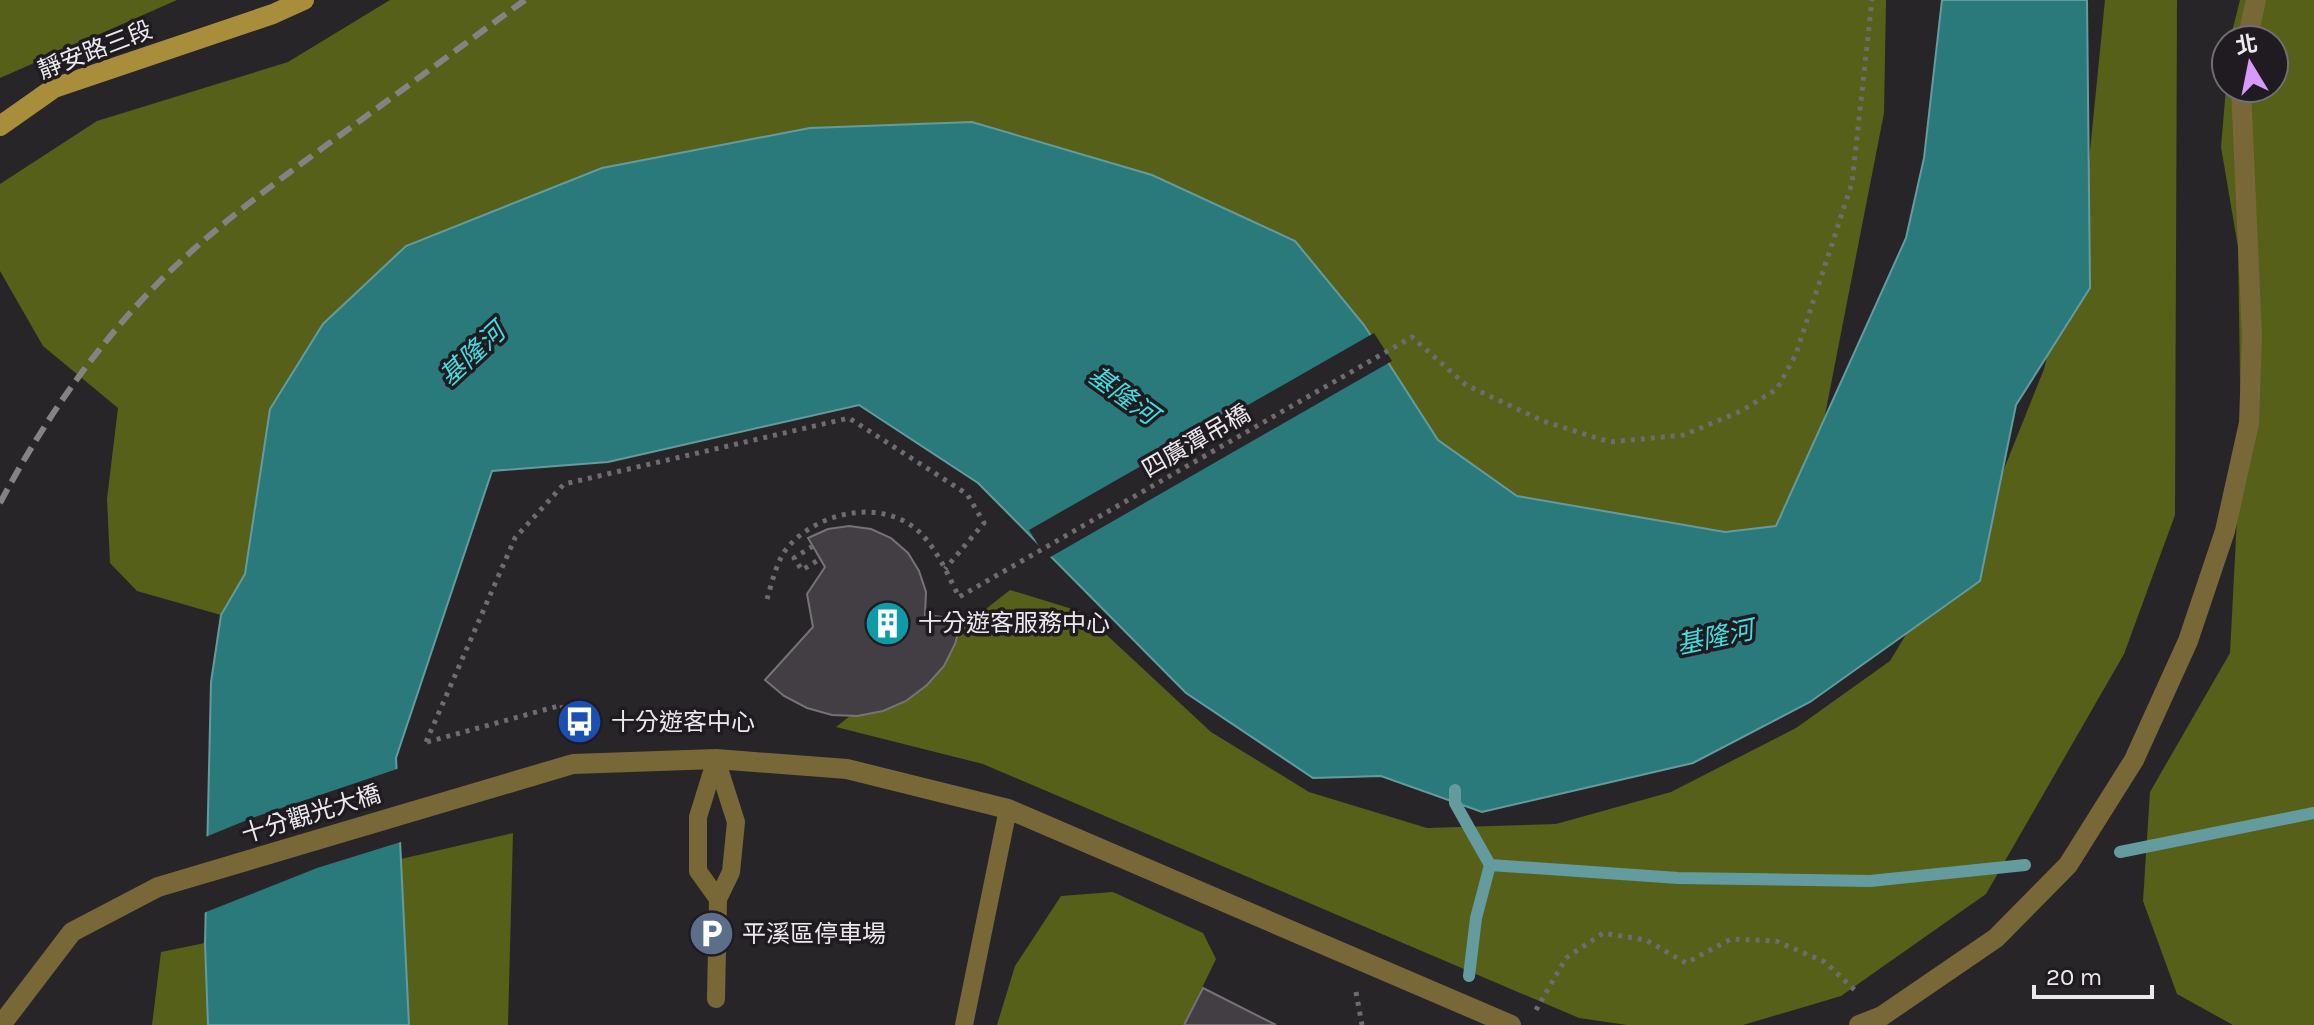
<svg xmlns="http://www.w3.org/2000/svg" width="2314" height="1025" viewBox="0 0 2314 1025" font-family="Karla,'Noto Sans TC',sans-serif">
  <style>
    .forest { fill: #566018 }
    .water { fill: #2a7a7c; stroke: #649b9e; stroke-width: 2 }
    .pier { fill: #282529 }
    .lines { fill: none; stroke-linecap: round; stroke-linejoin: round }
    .stream { stroke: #649b9e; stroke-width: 12 }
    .building { fill: #423e43; stroke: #767278; stroke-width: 2 }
    .path { stroke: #6f6c70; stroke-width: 5; stroke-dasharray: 4 6; stroke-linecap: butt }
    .lane { stroke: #786838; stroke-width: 18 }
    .street { stroke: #786838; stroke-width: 20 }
    .secondary { stroke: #a88d3b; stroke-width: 20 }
    .rail { stroke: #858286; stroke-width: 6; stroke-dasharray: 16 8; stroke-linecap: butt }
    .labels { text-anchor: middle; stroke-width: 7; stroke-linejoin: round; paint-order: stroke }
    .street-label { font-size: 24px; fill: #ece9ed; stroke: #1f1b20 }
    .poi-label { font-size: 24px; fill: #ece9ed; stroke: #1f1b20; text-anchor: start }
    .water-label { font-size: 26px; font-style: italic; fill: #42dde1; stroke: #1f1b20 }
  </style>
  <rect width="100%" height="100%" fill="#282529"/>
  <path class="forest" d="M0,0H177L0,78Z
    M390,0H1886L1884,113L1824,420L1776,526L1725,532L1517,496L1438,440L1364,325L1295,241L1152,176L972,122L810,128L602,168L270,409L245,574L221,615L137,591L110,563L107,499L118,408L43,346L0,271V184L97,121L288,62Z
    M2105,0H2177L2175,515L2124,654L1986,894L1841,996L1743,1025H1627L1579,1018L983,764L836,727L1010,590L1082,612L1211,732L1309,792L1427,828L1556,824L1671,792L1796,728L1890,661L2000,479L2044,369L2084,211Z
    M2240,0H2314V1025H2233L2177,994L2143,901L2150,792L2230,653L2241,442L2238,247L2221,147L2226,88H2274V40H2230Z
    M513,833L508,1025H409L401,859Z
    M1113,892L1203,933L1216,959L1184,1025H997L1015,966L1061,896Z
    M205,943L208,1025H152L161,952Z"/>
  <path class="water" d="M1942,0H2087L2090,288L2016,405L1980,581L1810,702L1693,763L1482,812L1381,776L1313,778L1186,693L978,483L859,405L608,462L492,471L396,758L409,1025H208L205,943L211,682L221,615L245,574L270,409L323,324L406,246L602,168L810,128L972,122L1152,175L1295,241L1364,325L1438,440L1517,496L1725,532L1776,526L1906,238L1924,158Z"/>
  <path class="pier" d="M1374,333L1392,361L1047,559L1045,556L1029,530Z
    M400,768L404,841L317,868L201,914L203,838L252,818Z"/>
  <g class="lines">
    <path class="stream" d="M1455,790V803L1490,865L1476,918L1469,976
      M2120,852L2314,813
      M1490,865L1678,878L1870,881L2025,865"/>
  </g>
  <path class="building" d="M849,526L871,529L891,538L908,553L919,571L926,592L925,615L962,619L955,644L944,666L927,685L906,701L883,711L857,716L832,715L807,708L784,696L765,680L813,627L807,594L825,567L808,538L828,529Z
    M1203,988L1276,1025H1184Z"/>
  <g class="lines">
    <path class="path" d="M813,546L794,558L802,570L820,559
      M767,599C772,583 777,559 788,547C817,513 878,498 916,529C936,546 948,575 959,597L1412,337L1466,385L1543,421L1610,442L1684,435L1741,411L1777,389L1796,354L1852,183L1872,0
      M426,742L515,538L564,484L849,418L967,494L984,523L945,569
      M427,742L562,705L567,734
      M1356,992L1362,1025
      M1536,1010L1566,958L1603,933L1646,940L1686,963L1731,939L1776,941L1825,962L1858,993"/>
    <path class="lane" d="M716,759L736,822L731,872L718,899L716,999
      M716,759L698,817V871L718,899
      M964,1025L1008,809"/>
    <path class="street" d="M2247,40L2256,0
      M1,1025L72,932L158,887L573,764L716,759L847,769L1008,809L1511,1025
      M1859,1025L1882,1016L1996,938L2068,865L2134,760L2188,641L2225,531L2249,423L2252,336L2241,88"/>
    <path class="secondary" d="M0,126L54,88L273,14L304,0"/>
    <path class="rail" d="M0,503C43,422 95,347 159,282C214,227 276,182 339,136C401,91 463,45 525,0"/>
  </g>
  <defs>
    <symbol id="building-disc" viewBox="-11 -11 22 22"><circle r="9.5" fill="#0f9aa8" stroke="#1f1b20"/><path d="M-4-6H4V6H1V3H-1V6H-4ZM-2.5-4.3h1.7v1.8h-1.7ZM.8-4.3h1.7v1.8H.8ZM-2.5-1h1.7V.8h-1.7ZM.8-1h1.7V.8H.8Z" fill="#fff"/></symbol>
    <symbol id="bus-disc" viewBox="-11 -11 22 22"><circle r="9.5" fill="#1a4fb4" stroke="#1f1b20"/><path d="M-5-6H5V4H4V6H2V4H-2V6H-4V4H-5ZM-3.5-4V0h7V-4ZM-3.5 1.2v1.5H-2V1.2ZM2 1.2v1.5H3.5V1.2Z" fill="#fff"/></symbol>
    <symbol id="parking-disc" viewBox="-11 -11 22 22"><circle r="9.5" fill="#5c6f8a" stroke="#1f1b20"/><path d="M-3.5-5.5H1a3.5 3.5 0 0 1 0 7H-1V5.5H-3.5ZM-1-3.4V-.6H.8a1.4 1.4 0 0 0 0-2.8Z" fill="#fff"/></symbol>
  </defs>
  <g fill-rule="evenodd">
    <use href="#building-disc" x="862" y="598" width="51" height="51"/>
    <use href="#bus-disc" x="554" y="696" width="51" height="51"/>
    <use href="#parking-disc" x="686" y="908" width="51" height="51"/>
  </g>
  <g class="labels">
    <g class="street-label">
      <text transform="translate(95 50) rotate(-21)" y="8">靜安路三段</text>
      <text transform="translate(1196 441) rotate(-30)" y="8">四廣潭吊橋</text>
      <text transform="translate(311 814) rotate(-17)" y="8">十分觀光大橋</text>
    </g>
    <g class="poi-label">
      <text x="918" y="631">十分遊客服務中心</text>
      <text x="611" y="730">十分遊客中心</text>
      <text x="742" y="942">平溪區停車場</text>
    </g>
    <g class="water-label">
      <text transform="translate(472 354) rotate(-43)" y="9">基隆河</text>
      <text transform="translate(1123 395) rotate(36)" y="9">基隆河</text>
      <text transform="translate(1715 637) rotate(-12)" y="9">基隆河</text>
    </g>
  </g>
  <g transform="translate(2250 64) rotate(350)"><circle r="38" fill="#1f1b20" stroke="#716d72" stroke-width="2"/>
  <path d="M0-6L14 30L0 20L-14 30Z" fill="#d69bfa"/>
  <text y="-12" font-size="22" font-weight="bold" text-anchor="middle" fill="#ece9ed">北</text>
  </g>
  <path d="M2034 985v12h118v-12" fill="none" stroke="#ece9ed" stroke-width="4"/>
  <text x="2046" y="985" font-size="24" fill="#ece9ed" stroke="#1f1b20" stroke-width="6" paint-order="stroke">20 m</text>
</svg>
